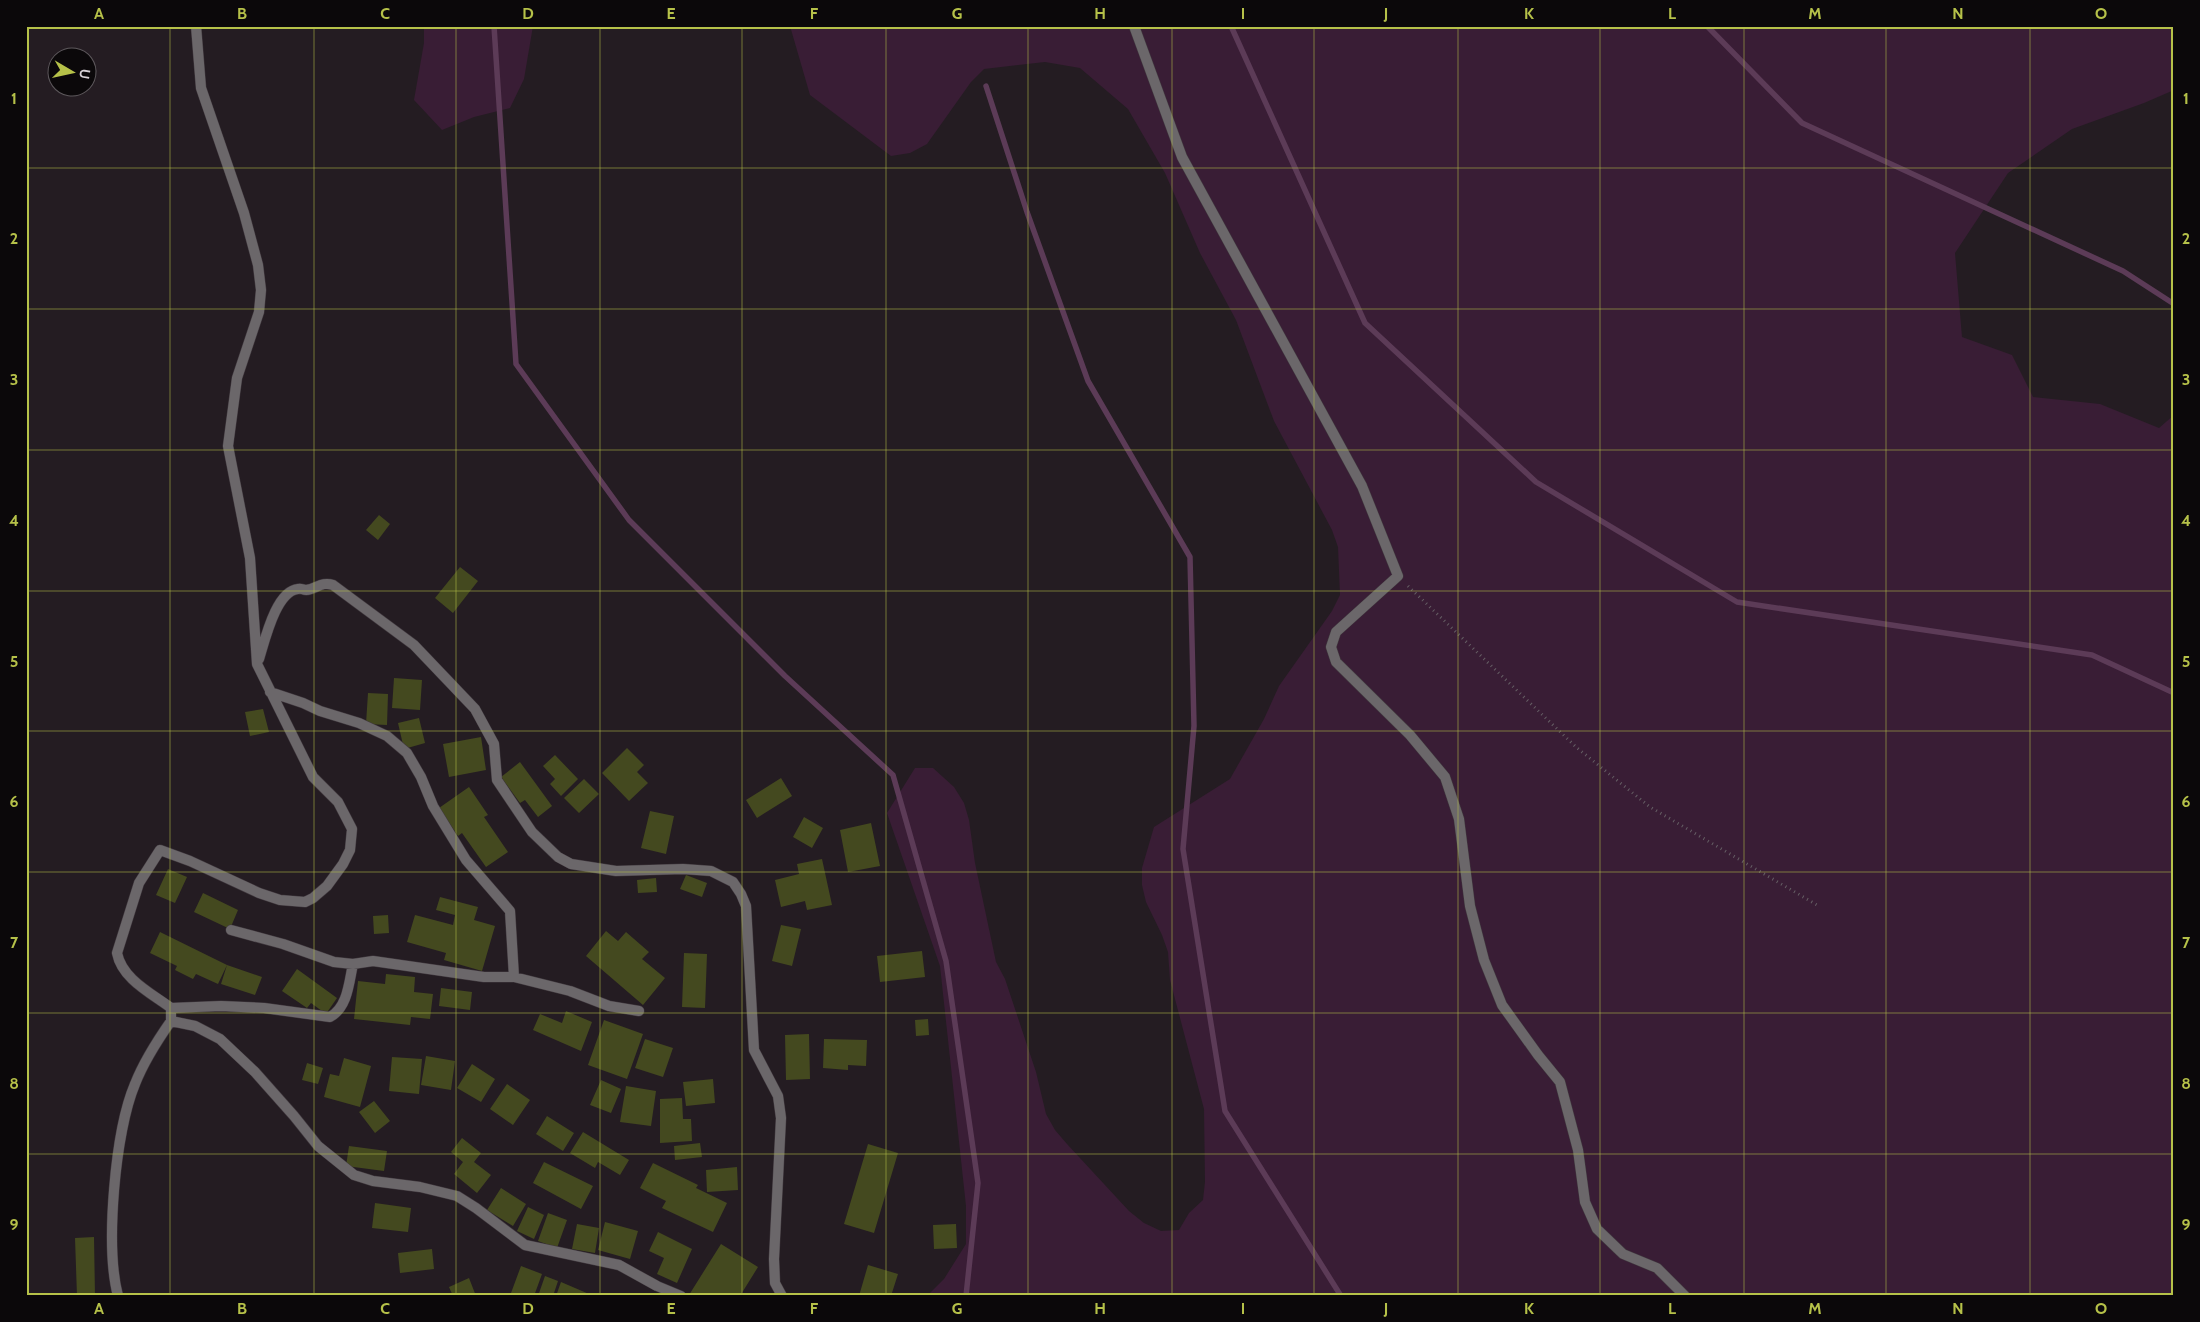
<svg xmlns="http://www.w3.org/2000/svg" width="2200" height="1322" viewBox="0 0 2200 1322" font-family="Cabin,sans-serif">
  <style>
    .green { fill: #391d35 }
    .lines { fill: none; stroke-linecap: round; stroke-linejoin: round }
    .stream { stroke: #5c3b57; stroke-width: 5.5 }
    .building { fill: #44491f }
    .minor-casing { stroke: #41393f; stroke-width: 11 }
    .path { stroke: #665f65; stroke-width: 3; stroke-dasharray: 1 4; stroke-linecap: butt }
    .minor { stroke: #6b676a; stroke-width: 10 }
    .grid { fill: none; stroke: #b6c149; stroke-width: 1; stroke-opacity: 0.55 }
    .neatline { fill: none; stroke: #b6c149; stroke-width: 2 }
    .grid-label { font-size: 16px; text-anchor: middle; font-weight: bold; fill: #b6c149 }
  </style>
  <rect width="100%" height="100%" fill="#241c22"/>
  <path class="green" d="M424,26H533L524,79L510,108L474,117L442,130L414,100L424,43Z
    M790,26H2174V90L2144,103L2072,129L2008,173L1955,253L1962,337L2012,355L2033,397L2100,404L2159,428L2174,415V1296H927L944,1279L966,1244V1206L940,966L887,813L915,768H933L954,787L964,803L969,820L975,863L996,962L1005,979L1036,1072L1046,1114L1055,1130L1067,1144L1129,1211L1144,1223L1161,1231L1179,1230L1189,1213L1203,1200L1205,1182L1204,1109L1170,980L1168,952L1162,935L1146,902L1142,885V868L1154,827L1230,779L1264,719L1279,686L1332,611L1340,595L1338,547L1332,530L1274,421L1236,320L1200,253L1165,173L1128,109L1080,68L1045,62L984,69L971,82L927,144L910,153L891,156L810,95Z"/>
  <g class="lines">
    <path class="stream" d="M494,26L516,364L629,520L785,676L893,775L946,961L978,1183L966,1296
      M1231,26L1365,323L1536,482L1737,602L2092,655L2174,693
      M1707,26L1802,123L2123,271L2174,304
      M986,86L1027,212L1088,381L1190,557L1194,726L1183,849L1225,1111L1341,1296"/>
  </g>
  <path class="building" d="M379,515L390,524L378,540L366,530Z
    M460,567L478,581L453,613L435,598Z
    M394,678L422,680L420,710L392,708Z
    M368,693L388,694L387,725L366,724Z
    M263,709L269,732L250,736L245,712Z
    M419,718L425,743L404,749L398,723Z
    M481,737L486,770L449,777L443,744Z
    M627,748L644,765L637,772L648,783L629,801L602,773Z
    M555,755L578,779L561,796L550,784L555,779L543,766Z
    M520,762L552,806L538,817L525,800L520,803L501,777Z
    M781,778L792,796L757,818L746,800Z
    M584,779L599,794L579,813L564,798Z
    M469,787L488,815L484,817L508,852L486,867L462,833L458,836L439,808Z
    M650,811L674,816L666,854L641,848Z
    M804,817L823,828L812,848L793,837Z
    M871,823L880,866L848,872L840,830Z
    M822,859L832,905L807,910L805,901L781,907L775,880L799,874L797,864Z
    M168,869L187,877L175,903L156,895Z
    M686,875L707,883L702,897L680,889Z
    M656,878L657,892L638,893L637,880Z
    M203,893L238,910L230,929L194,912Z
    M440,897L478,907L474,920L495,926L482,971L444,960L446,953L407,942L415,915L453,925L455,915L436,910Z
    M388,915L389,933L374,934L373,916Z
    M781,925L801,929L792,966L772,961Z
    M606,931L618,941L626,932L649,952L642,959L665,978L643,1005L586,956Z
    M160,932L227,965L218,984L196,974L193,979L175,970L177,966L150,953Z
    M922,951L925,977L880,982L877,956Z
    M684,953L707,954L705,1008L682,1007Z
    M227,965L262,977L255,995L221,984Z
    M297,969L337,998L326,1014L311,1003L307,1008L282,991Z
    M386,974L415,977L414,992L433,994L430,1019L411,1017L410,1025L354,1019L358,981L385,984Z
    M441,988L472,992L470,1010L439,1006Z
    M566,1011L592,1022L581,1051L533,1030L540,1014L562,1023Z
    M928,1019L929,1035L916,1036L915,1020Z
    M604,1020L643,1034L627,1079L588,1065Z
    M809,1034L810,1079L786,1080L785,1035Z
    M645,1039L673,1048L663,1077L635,1068Z
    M824,1039L867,1040L866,1066L848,1065V1070L823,1068Z
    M426,1056L455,1061L451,1090L421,1085Z
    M392,1057L422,1059L419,1094L389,1091Z
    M344,1058L371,1066L360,1107L324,1097L330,1074L339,1076Z
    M307,1063L323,1068L318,1084L302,1080Z
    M472,1064L495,1079L481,1102L457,1088Z
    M713,1079L715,1103L686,1106L683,1082Z
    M601,1080L621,1089L611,1113L590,1105Z
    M507,1084L530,1100L513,1125L490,1109Z
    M626,1086L656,1091L651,1126L620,1122Z
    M682,1098L683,1119H691L692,1141L660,1143V1099Z
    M374,1101L390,1121L375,1133L359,1112Z
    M547,1116L574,1133L563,1151L536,1134Z
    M583,1132L629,1160L620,1175L598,1162L595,1168L570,1153Z
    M462,1138L481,1153L474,1162L491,1175L477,1193L454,1174L463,1162L451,1152Z
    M700,1143L702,1157L675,1160L674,1146Z
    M868,1144L898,1153L874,1233L844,1224Z
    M349,1146L387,1151L384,1171L346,1166Z
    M544,1162L593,1186L581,1209L533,1183Z
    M653,1163L698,1185L696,1188L727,1203L713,1232L662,1208L666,1201L640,1188Z
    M737,1167L738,1190L707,1192L706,1170Z
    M501,1188L526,1204L513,1226L487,1210Z
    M375,1203L411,1208L408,1232L372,1228Z
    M528,1207L544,1215L534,1239L517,1231Z
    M548,1213L567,1220L557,1248L538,1241Z
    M605,1222L638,1231L630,1259L598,1250Z
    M577,1224L599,1228L595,1253L572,1249Z
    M956,1224L957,1248L934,1249L933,1225Z
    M658,1232L692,1249L677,1283L657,1274L664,1258L649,1251Z
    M94,1237L95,1296H77L75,1238Z
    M721,1244L758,1267L740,1296H690L689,1295Z
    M432,1249L434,1269L400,1273L398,1253Z
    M868,1265L898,1274L891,1296H859Z
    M521,1266L542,1274L534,1296H518L511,1293Z
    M545,1276L558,1281L553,1296H538Z
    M469,1278L476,1296H453L449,1287Z
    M561,1282L589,1294V1296H556Z
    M196,1294H241V1296H196Z"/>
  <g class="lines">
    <defs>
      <path id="minor" d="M1134,26L1182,157L1362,486L1398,576L1336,632L1331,647L1336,662L1410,735L1445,777L1459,819L1470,906L1484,960L1502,1005L1538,1055L1560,1082L1578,1150L1585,1202L1597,1229L1623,1254L1657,1268L1685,1296
        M259,659C265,640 276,591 298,589C301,588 303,590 306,590C316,589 322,581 333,585L414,645L475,709L494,744L497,780L532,832L558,857L571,864L616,871L683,869L711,871L733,882L741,894L746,906L754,1050L778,1096L781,1118L774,1259L775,1283L782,1296
        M270,692L303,703L320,711L359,723L387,736L407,753L421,777L433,806L466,860L510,911L514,977
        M231,930L283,944L334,962L353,964L373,961L484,977H514L570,991L609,1006L639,1011
        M171,1008L221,1006L264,1008L330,1017C348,1007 349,982 353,964
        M171,1021L195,1026L220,1039L255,1072L294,1116L318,1146L354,1175L373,1181L420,1187L457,1196L476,1208L525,1245L619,1265L657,1286L681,1296
        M118,1296C105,1246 115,1131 135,1084C144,1061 157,1041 171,1021V1008C151,993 122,979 117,953L139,883L160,850L190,861L259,893L280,900L305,902L313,898L327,886L343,864L350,850L352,829L338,802L313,777L257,664L250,558L228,446L237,378L259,312L261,290L258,265L244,213L201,88L196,26"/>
    </defs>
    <use href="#minor" class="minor-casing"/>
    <path class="path" d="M1408,586L1576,747L1650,807L1817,905"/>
    <use href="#minor" class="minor"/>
  </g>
  <path class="grid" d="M170,26V1296M314,26V1296M456,26V1296M600,26V1296M742,26V1296M886,26V1296M1028,26V1296M1172,26V1296M1314,26V1296M1458,26V1296M1600,26V1296M1744,26V1296M1886,26V1296M2030,26V1296M26,168H2174M26,309H2174M26,450H2174M26,591H2174M26,731H2174M26,872H2174M26,1013H2174M26,1154H2174"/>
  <rect width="2200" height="1322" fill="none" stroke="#0b080a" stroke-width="55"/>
  <g transform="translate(72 72) rotate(99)"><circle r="24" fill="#0b080a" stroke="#5d585c"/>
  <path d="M0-4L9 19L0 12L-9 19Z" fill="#b6c149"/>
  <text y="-8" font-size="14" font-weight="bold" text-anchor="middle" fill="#d7d1d6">U</text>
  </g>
  <rect x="28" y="28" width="2144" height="1266" class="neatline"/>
  <g class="grid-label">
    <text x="99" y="19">A</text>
    <text x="242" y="19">B</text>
    <text x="385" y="19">C</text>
    <text x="528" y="19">D</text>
    <text x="671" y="19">E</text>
    <text x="814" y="19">F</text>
    <text x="957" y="19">G</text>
    <text x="1100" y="19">H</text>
    <text x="1243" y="19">I</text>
    <text x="1386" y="19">J</text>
    <text x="1529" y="19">K</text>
    <text x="1672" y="19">L</text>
    <text x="1815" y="19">M</text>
    <text x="1958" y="19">N</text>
    <text x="2101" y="19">O</text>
    <text x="14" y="104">1</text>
    <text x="2186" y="104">1</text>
    <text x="14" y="244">2</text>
    <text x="2186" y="244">2</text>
    <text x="14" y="385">3</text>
    <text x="2186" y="385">3</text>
    <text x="14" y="526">4</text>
    <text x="2186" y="526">4</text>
    <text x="14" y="667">5</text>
    <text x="2186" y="667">5</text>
    <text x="14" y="807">6</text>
    <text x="2186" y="807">6</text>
    <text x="14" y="948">7</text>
    <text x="2186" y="948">7</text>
    <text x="14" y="1089">8</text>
    <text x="2186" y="1089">8</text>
    <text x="14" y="1230">9</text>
    <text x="2186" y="1230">9</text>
    <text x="99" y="1314">A</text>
    <text x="242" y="1314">B</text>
    <text x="385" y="1314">C</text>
    <text x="528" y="1314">D</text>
    <text x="671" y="1314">E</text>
    <text x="814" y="1314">F</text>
    <text x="957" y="1314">G</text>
    <text x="1100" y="1314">H</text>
    <text x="1243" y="1314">I</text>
    <text x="1386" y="1314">J</text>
    <text x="1529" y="1314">K</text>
    <text x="1672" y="1314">L</text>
    <text x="1815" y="1314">M</text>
    <text x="1958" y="1314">N</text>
    <text x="2101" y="1314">O</text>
  </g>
</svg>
